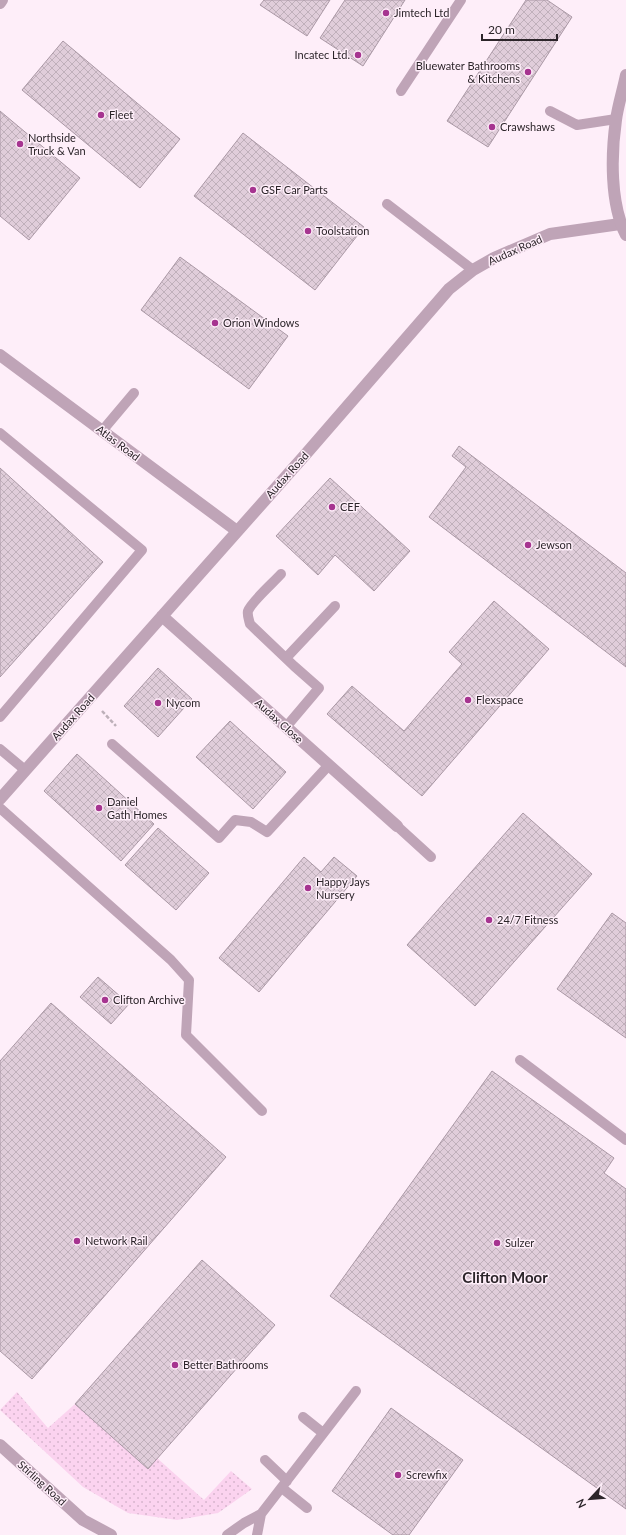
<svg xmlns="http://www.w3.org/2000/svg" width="626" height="1535" viewBox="0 0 626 1535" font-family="Lato,sans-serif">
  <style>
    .grass { fill: url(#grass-dots) }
    .building { fill: url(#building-cross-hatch); stroke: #aa98a5 }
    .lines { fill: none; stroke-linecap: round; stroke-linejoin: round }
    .path { stroke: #bdb0b9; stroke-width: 2.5; stroke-dasharray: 4 2; stroke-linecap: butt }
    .service { stroke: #bfa4b7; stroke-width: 10 }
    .minor { stroke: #bfa4b7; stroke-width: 12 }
    .tertiary { stroke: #bfa4b7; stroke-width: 12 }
    .poi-dot { fill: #a63490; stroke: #feeef9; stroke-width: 1.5 }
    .labels { text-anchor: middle; stroke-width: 3; stroke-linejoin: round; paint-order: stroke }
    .poi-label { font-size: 11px; fill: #2c252a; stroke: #feeef9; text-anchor: start }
    .street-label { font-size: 11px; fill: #2c252a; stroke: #feeef9 }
    .district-label { font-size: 15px; font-weight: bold; fill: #2c252a; stroke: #feeef9 }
  </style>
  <defs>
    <pattern id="grass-dots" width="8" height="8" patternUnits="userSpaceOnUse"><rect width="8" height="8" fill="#fbd3ef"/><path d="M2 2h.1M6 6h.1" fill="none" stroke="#d7b5cd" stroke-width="1.8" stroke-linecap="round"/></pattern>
    <pattern id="building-cross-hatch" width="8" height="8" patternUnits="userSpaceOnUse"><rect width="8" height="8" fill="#e0cdda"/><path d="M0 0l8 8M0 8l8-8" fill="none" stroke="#c0b0bb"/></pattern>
  </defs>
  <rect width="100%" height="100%" fill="#feeef9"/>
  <path class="grass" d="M17,1392L48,1428L75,1404L148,1469L157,1458L204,1500L231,1471L252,1489L218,1513L177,1520L128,1513L83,1487L0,1410Z"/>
  <path class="building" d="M264,0H330L307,36L260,5Z
    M345,0H405L363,66L320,38Z
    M526,0H547L572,17L488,147L447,121Z
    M63,41L180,139L140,188L22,90Z
    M0,111L80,178L29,240L0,216Z
    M243,133L364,227L315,290L194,196Z
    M180,257L288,336L249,389L141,310Z
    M459,446L626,573V667L429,517L466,467L452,456Z
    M0,468L103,562L0,677Z
    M330,478L410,551L374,591L335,555L318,575L276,536Z
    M494,601L549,649L422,796L327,714L352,686L404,731L462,664L449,652Z
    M158,668L192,699L158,737L124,706Z
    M230,721L286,772L253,809L196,757Z
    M77,754L154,824L121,861L44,791Z
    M523,813L592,874L475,1006L407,945Z
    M158,828L209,873L176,910L125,865Z
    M304,857L321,872L334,857L357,876L259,992L219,958Z
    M612,913L626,923V1038L557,989Z
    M98,977L129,1004L111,1024L80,997Z
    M51,1003L226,1157L32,1379L0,1351V1061Z
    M492,1071L614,1158L604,1173L626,1189V1509L330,1296Z
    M202,1260L275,1325L148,1469L75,1404Z
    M391,1408L463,1460L409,1535H393L332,1491Z"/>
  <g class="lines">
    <path class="path" d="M102,711L116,726"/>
    <path class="service" d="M401,91L461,0
      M550,111L577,125L616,119
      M387,204L473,270
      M102,431L134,393
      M0,433L142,550L0,717
      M281,574C274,582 251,602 248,611C247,615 249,620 250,624L294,666L319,688L286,727
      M286,658L335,606
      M112,744L219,838L235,820L251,822L267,832L328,766
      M0,749L25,770
      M0,808L171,960L189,980L186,1035L262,1111
      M397,826L431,857
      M520,1060L626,1140
      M303,1417L323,1433
      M265,1460L287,1481
      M282,1488L307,1508
      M227,1535L244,1523L261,1514L356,1391
      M257,1535L261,1514"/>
    <path class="minor" d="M0,3L2,0
      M0,355L237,531
      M162,616L397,826
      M0,799L305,455L449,289L473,270L494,258L550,234L620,224
      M0,1445L83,1520L111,1535"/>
    <path class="tertiary" d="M626,75C623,90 618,105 616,120C611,154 610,204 626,235"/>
  </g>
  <g class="poi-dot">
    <circle cx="386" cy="13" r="4"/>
    <circle cx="358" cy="55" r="4"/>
    <circle cx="528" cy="72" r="4"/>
    <circle cx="101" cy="115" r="4"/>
    <circle cx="492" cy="127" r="4"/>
    <circle cx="20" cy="144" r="4"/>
    <circle cx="253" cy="190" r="4"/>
    <circle cx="308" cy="231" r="4"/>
    <circle cx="215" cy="323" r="4"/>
    <circle cx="332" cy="507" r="4"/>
    <circle cx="528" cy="545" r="4"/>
    <circle cx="468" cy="700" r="4"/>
    <circle cx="158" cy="703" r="4"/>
    <circle cx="99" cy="808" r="4"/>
    <circle cx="308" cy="888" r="4"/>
    <circle cx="489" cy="920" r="4"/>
    <circle cx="105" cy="1000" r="4"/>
    <circle cx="77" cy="1241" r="4"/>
    <circle cx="497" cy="1243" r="4"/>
    <circle cx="175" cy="1365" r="4"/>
    <circle cx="398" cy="1475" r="4"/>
  </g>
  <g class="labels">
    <g class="poi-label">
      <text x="394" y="17">Jimtech Ltd</text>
      <text x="350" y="59" text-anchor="end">Incatec Ltd.</text>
      <text x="520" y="70" text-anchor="end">Bluewater Bathrooms<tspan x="520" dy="13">&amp; Kitchens</tspan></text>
      <text x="109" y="119">Fleet</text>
      <text x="500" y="131">Crawshaws</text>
      <text x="28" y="142">Northside<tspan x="28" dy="13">Truck &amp; Van</tspan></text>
      <text x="261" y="194">GSF Car Parts</text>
      <text x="316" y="235">Toolstation</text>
      <text x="223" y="327">Orion Windows</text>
      <text x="340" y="511">CEF</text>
      <text x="536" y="549">Jewson</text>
      <text x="476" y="704">Flexspace</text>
      <text x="166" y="707">Nycom</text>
      <text x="107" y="806">Daniel<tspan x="107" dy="13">Gath Homes</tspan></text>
      <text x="316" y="886">Happy Jays<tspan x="316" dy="13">Nursery</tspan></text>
      <text x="497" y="924">24/7 Fitness</text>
      <text x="113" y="1004">Clifton Archive</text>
      <text x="85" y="1245">Network Rail</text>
      <text x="505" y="1247">Sulzer</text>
      <text x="183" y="1369">Better Bathrooms</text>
      <text x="406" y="1479">Screwfix</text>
    </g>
    <g class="street-label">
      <text transform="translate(515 250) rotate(-24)" y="4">Audax Road</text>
      <text transform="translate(118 443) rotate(37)" y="4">Atlas Road</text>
      <text transform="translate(287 475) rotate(-48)" y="4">Audax Road</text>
      <text transform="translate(73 717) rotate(-48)" y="4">Audax Road</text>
      <text transform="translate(279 721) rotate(42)" y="4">Audax Close</text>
      <text transform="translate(42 1483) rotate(42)" y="4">Stirling Road</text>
    </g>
    <g class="district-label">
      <text x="505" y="1283">Clifton Moor</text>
    </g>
  </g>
  <g transform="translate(590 1499) rotate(244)" stroke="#feeef9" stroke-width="3" paint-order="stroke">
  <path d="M0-3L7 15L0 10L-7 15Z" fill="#2c252a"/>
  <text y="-6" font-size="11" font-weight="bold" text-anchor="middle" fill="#2c252a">N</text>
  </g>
  <path d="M482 34v6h75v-6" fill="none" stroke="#2c252a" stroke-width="2"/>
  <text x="488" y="34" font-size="12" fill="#2c252a" stroke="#feeef9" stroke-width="3" paint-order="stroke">20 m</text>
</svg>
